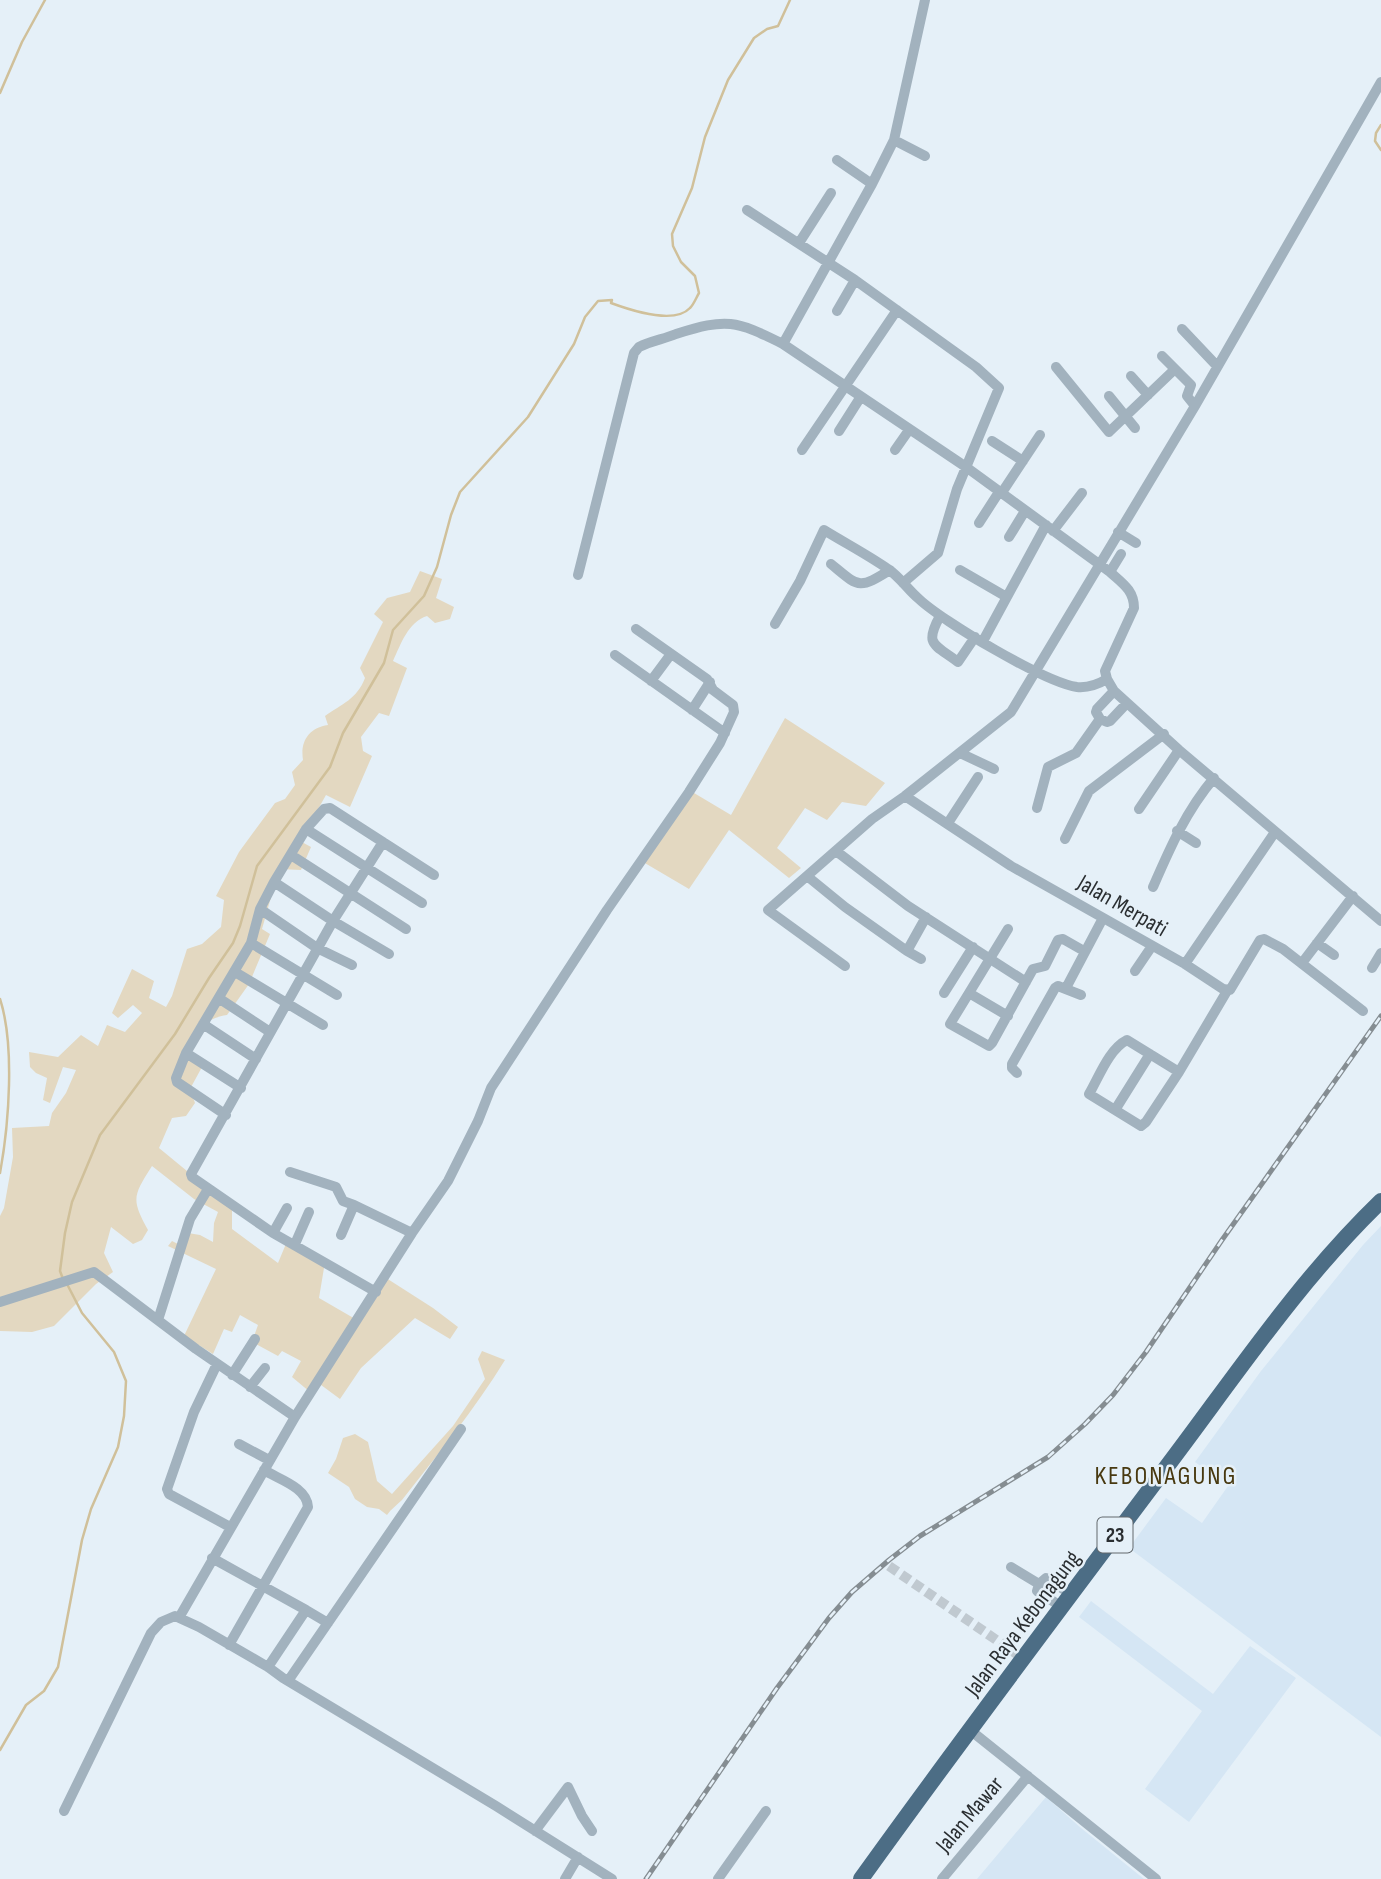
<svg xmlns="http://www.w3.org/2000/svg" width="1381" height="1879" viewBox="0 0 1381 1879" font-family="'Sofia Sans Condensed',sans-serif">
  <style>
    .built { fill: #d5e6f4 }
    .green { fill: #e3d8c1 }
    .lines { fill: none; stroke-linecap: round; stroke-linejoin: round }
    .stream { stroke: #d0c09a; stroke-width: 2.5 }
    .minor-tunnel { stroke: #c0c9d0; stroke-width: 10; stroke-dasharray: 10 5; stroke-linecap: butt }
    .minor { stroke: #a2b2be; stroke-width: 10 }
    .highway { stroke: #4c6d85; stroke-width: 16 }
    .rail-casing { stroke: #858d92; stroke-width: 5 }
    .rail { stroke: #e5f0f8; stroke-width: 2.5; stroke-dasharray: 8; stroke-linecap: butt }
    .labels { text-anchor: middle; stroke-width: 5; stroke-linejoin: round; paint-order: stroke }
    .shield { fill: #e5f0f8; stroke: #62686d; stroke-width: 2 }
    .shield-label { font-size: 21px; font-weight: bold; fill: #2a2e31 }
    .street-label { font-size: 23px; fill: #2a2e31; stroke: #e5f0f8 }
    .quarter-label { font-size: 26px; letter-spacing: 2px; fill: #483910; stroke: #e5f0f8 }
  </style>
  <rect width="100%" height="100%" fill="#e5f0f8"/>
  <path class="built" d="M1381,1226V1737L1129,1548L1166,1498L1202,1523L1228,1486L1195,1462L1261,1371L1363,1245Z
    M1091,1601L1213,1694L1250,1646L1296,1678L1189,1822L1145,1789L1202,1711L1079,1617Z
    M1046,1797L1081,1828L1144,1879H977Z"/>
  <path class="green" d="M420,571L442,579L436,598L454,607L450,619L435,623L427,616C408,622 401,644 393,661L407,668L389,716L379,713L361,737L363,751L372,756L350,807L326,795L300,841L311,847L301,870L279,869L262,929L270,934L249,984L227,1015C203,1019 199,1029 191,1050L202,1067L190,1089L195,1103L186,1116L172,1118L159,1148L232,1208V1229L278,1263L288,1239L325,1262L319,1298L357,1320L383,1276L433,1308L458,1327L450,1339L415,1318L361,1368L340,1399L317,1382L310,1392L292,1377L301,1361L282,1351L278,1356L252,1342L258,1325L240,1315L232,1332L224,1329L213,1354L184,1336L216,1269L168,1246L172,1241L182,1246L188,1233L200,1235L213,1242L214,1223L218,1212L194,1199L152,1166C133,1196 131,1199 148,1230L142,1240L133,1244L111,1227L104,1253L113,1272L96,1284L54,1326L32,1332L0,1331V1216L4,1208L13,1157L12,1128L49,1126L52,1113L66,1093L76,1070L63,1067L50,1103L43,1100L47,1078L36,1073L30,1067L29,1052L58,1057L81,1035L98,1046L107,1025L125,1032L142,1013L133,1005L118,1018L112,1013L132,969L154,981L149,998L166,1007L172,996L187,949L202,944L221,927L224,900L216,896L239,852L275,803L285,799L295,785L292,772L303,760C300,741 309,728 328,725L325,716C342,704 357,699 365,678L360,668L383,622L374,614L387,598L410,592Z
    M785,718L885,783L866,806L842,802L827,820L805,808L777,848L801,868L789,878L729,830L689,889L638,859L689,790L731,815Z
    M482,1351L505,1360C475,1409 438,1454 402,1500C397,1505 391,1509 387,1515L379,1509L367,1507L355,1499L349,1487L328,1473L336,1459L343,1438L355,1434L368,1442L377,1481L392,1494L453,1426L485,1379L478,1359Z"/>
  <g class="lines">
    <path class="stream" d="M0,93L22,42L45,0
      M1381,125L1376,133L1375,141L1381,150
      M0,999C15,1045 9,1124 0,1173
      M63,1279L60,1271L65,1233L72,1202L100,1135L175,1034L209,978L233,943L240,926L257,866L330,767L343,733L384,663L393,630L424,596L437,567L451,515L460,492L528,417L574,344L585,317L598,301L612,300L611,303C630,310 674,325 690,308C694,304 696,298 699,293L695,276L681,262L673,246L672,234L692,188L705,137L728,80L754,38L767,29L778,26L790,0
      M0,1750L26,1705L44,1691L58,1667L82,1540L91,1509L118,1447L124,1416L126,1381L114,1352L82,1313L67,1284"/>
    <path class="minor-tunnel" d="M889,1566L1024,1659"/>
    <path class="minor" d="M925,0L894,140L872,184L783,344L966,467L1110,572C1122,583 1134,590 1134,608L1105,671L1107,679L1114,691L1179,750L1381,921
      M894,140L925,156
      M837,160L872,184
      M747,210L855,280L976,367L999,388L957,489L938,553L903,583
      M799,243L831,193
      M837,311L855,280
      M1182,329L1217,366
      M1162,356L1191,385L1187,396L1195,406
      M1056,367L1109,432L1175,369
      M1131,376L1148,395
      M1109,396L1135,428
      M839,431L860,398
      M992,441L1023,461
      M802,450L897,310
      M895,450L909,430
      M1001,494L1040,435
      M979,523L999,492
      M1053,531L1082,493
      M1118,532L1136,543
      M1009,537L1025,511
      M831,564C859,587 858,590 890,570
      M960,570L1005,596
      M1110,572L1121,554
      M578,575L634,353L639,347C651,341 664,339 676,334C727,318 735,320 783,344
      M940,616C924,645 934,644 958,662L975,637
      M775,624L800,581L824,530C845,543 868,555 888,569C900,577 908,590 919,599C942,621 1046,683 1077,687C1088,688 1097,685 1107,679
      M983,641L1046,525
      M615,655L725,733
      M651,681L671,654
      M1114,691L1097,709L1096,712L1100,719L1107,722L1110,721L1127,703
      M692,710L710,682
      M960,753L994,769
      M905,796L1011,866L1185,964L1223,989L1230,990L1260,940L1264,939L1283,949L1363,1011
      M1037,808L1048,767L1076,753L1100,719
      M1139,809L1179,750
      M948,823L978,777
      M306,829L422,903
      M1177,831L1196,843
      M1065,839L1089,791L1164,734
      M836,851L908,906L1026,982
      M291,855L406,929
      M807,876L845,907L907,951L926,917
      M274,882L333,921L389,954
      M1153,887C1170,848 1186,811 1214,778
      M260,909L317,948L352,965
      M251,943L337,995
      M1317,943L1334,955
      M907,951L921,959
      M1302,963L1353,896
      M1185,964L1275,832
      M845,966L768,910L872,819L905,796L1011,712L1195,406L1381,82
      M1372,968L1381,953
      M1135,971L1152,946
      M235,972L323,1025
      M1066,988L1103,918
      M944,993L973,947
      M969,993L950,1024L989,1046L992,1043L1033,969L1045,966L1058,940L1063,939L1084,951
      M220,999L270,1032
      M1008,1016L969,993L1008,929
      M203,1024L256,1059
      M186,1053L241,1088
      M1179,1072L1127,1040C1109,1049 1099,1077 1089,1094L1141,1126L1146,1122L1179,1072L1227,991
      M1017,1073L1012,1068V1064L1055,988L1058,986L1081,995
      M1115,1110L1150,1054
      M226,1115L177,1082L176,1078L186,1053L251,943L260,909L274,882L306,829L324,809L330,808L434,875
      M290,1172L336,1187L343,1201L354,1205
      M273,1233L287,1208
      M341,1235L354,1205L412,1233
      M295,1244L309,1212
      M376,1292L273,1233L192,1177L191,1174L333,921L383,842
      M0,1302L94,1272L196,1349L295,1417
      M158,1320L190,1219L208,1189
      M217,1364L194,1412L167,1489L169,1494L230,1527
      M232,1375L255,1339
      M250,1387L265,1368
      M239,1444L269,1460
      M212,1558L306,1610L268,1667
      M1011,1567L1039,1584
      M1062,1607L1037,1591L1039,1584L1046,1578L1071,1594
      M306,1610L328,1623
      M180,1616L295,1417L412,1233L448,1181L478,1121L491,1088L607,910L689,792L720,743L734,712L733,705L713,690L707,679L636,629
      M229,1645L308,1507C307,1487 278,1479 264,1470
      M288,1681L461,1429
      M970,1730L1156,1879
      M64,1811L151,1633L161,1622L175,1616L199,1627L268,1667L283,1678L496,1806L612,1879
      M535,1831L568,1787L582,1816L592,1831
      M565,1879L578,1857
      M718,1879L766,1811
      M942,1879L1028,1776"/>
    <path class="highway" d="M861,1879C960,1741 1063,1605 1165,1469C1234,1378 1298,1281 1381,1201"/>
    <defs>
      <path id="rail" d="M646,1879L777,1688L829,1618L852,1592L889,1560L920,1536L1048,1457L1085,1424L1113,1395L1146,1352L1222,1240L1381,1016"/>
    </defs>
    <use href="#rail" class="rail-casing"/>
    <use href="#rail" class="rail"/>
  </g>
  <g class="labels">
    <rect class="shield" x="1097.5" y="1517.5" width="35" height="35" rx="5"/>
    <g class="shield-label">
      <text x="1115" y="1542">23</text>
    </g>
    <g class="street-label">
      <text transform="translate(1123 905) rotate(30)" y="8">Jalan Merpati</text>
      <text transform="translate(1022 1623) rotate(-53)" y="8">Jalan Raya Kebonagung</text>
      <text transform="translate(969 1814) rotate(-50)" y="8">Jalan Mawar</text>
    </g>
    <g class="quarter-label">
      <text x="1166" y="1484">KEBONAGUNG</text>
    </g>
  </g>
</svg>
